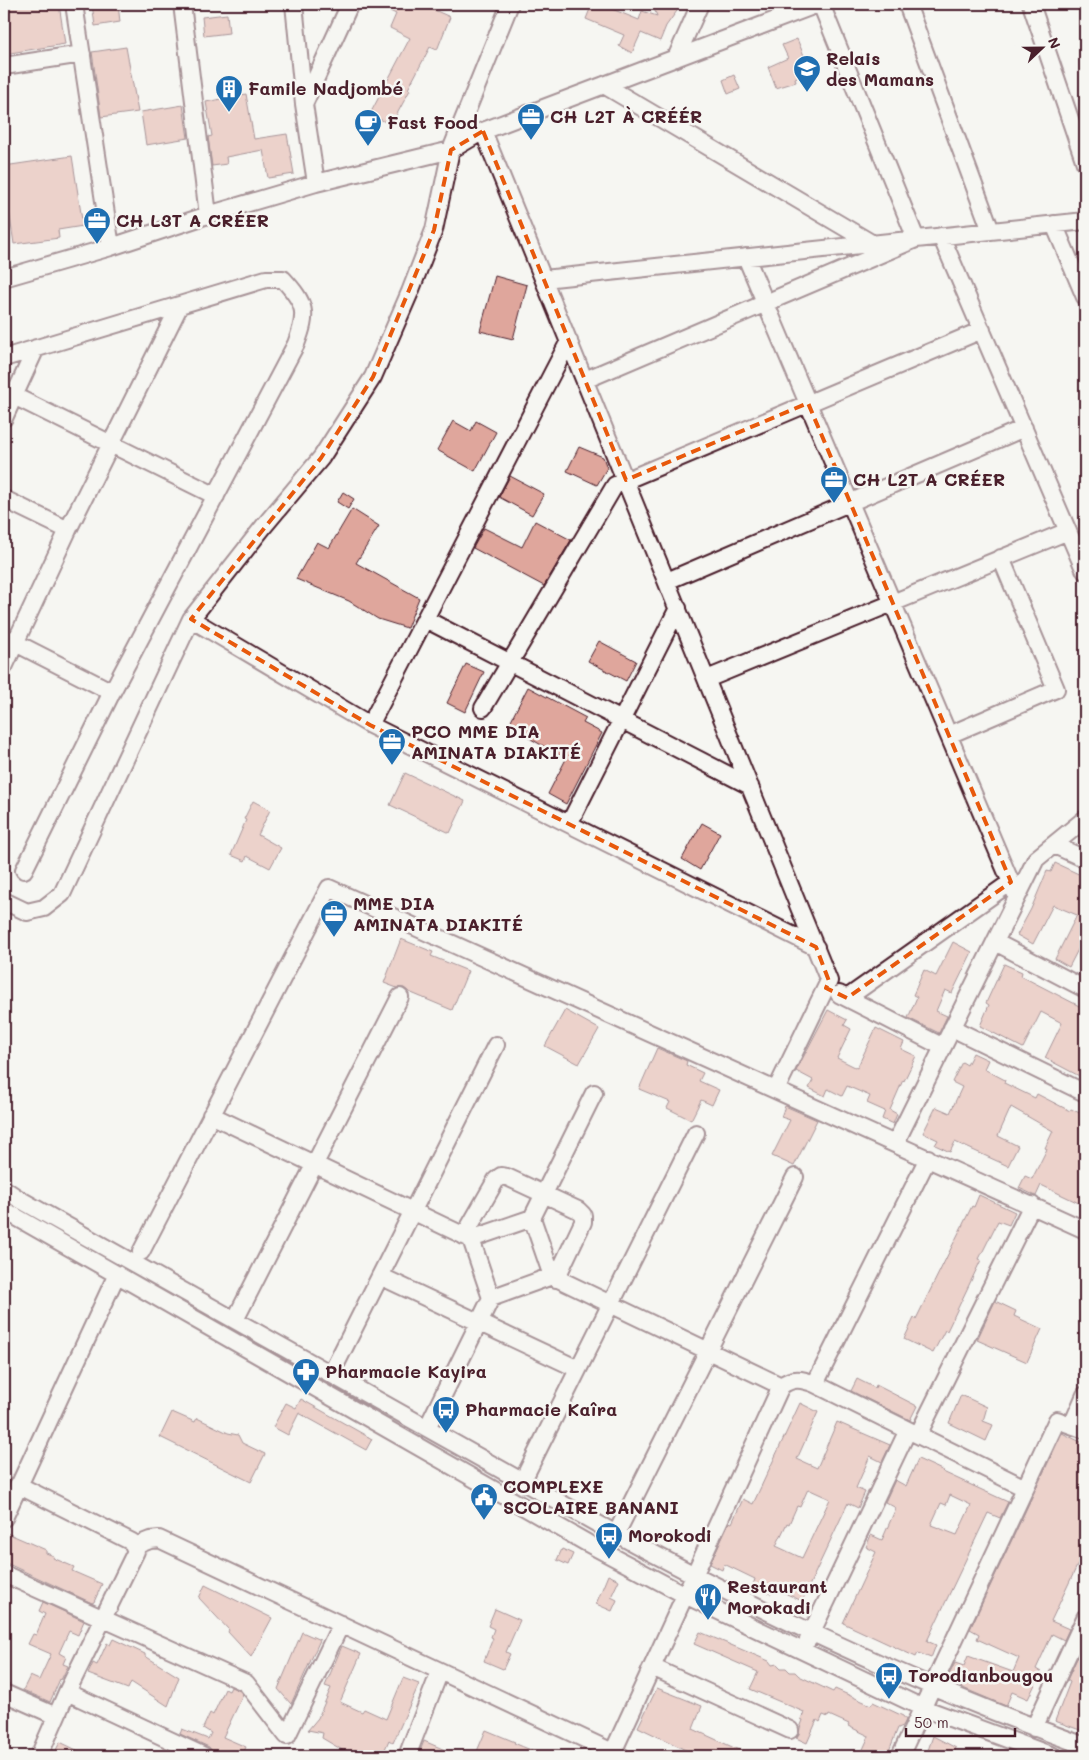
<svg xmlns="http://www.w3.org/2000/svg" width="1089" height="1760" viewBox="0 0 1089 1760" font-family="Mali,sans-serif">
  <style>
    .building { fill: #dfa69c; stroke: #4a1f2b; fill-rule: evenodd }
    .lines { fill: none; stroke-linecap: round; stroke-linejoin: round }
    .minor-casing { stroke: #4a1f2b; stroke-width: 20 }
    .minor { stroke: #f6f6f2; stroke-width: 16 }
    .marked { fill: none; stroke: #e8590c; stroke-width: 4; stroke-dasharray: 10 6; stroke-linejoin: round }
    .labels { text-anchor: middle; stroke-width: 5; stroke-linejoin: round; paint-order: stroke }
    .poi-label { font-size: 18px; font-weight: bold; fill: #4a1f2b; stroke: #f6f6f2; text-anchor: start }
  </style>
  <rect width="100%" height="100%" fill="#f6f6f2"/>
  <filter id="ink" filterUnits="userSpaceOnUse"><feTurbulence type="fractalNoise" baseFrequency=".02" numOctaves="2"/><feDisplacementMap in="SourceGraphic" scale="10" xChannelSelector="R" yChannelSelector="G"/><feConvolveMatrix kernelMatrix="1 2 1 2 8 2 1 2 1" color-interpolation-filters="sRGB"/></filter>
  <g filter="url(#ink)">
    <path class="building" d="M4,4H59L65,44L4,54Z
      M92,4H118L120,22L95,26Z
      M376,4H421L450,17L437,50L430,47L408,89L410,90L391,125L370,114L410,38L390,28L396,14Z
      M592,4H608L607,7L639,20L642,11L657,16L652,4H682L666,26L660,41L641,33L632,53L619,46L624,35L586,19Z
      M227,14L229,33L204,36L202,17Z
      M797,39L811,72L795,78L796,82L776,88L768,67L788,58L782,45Z
      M126,47L138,112L101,117L92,52Z
      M734,75L740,89L728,94L723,80Z
      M246,94L254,139L287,134L294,174L268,178L263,150L226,157L227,164L212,166L208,137L212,136L206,102Z
      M183,105L188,138L146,145L141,112Z
      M72,156L83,226L58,230L59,238L14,244L4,177V166Z
      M495,276L527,285L513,339L480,331Z
      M453,421L471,431L476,421L496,432L475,471L437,450Z
      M579,447L603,457L607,468L597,485L567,471Z
      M510,476L544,494L532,515L499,497Z
      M343,492L354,499L348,509L337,502Z
      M352,509L379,526L356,563L419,598L407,628L378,619L349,601L296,579L317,542L329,548Z
      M535,521L571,540L544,586L473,548L484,528L522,547Z
      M599,641L636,661L626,681L588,661Z
      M466,664L484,672L465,712L447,703Z
      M528,687L586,718L583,723L602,733L566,804L548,794L566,759L508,726Z
      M405,773L465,801L450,833L390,805Z
      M253,801L270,810L258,835L281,848L270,868L247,856L245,861L231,855L246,820L244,819Z
      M702,823L720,833L700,870L682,859Z
      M1055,863L1085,877V936L1069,967L1055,959L1077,915L1053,905L1033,944L1017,935L1031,909L1047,871L1051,872Z
      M401,939L433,952L431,956L468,971L452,1010L409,992L404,988H397L384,983Z
      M953,942L972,952L952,993L945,990L936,1011L947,1016L939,1033L908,1018L917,997L913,995L924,970L936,976Z
      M1004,964L1022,972L1021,976L1085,1009V1079L1045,1058L1062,1023L1041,1012L1023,1048L980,1026L989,1005L986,1003Z
      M565,1010L599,1029L579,1064L545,1046Z
      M828,1010L847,1020L844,1025L851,1029L837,1058L857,1068L876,1028L904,1042L901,1049L916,1056L904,1081L903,1080L890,1110L897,1114L893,1124L882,1119L885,1111L867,1103L870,1096L847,1086L842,1096L828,1089L825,1096L809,1088L813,1080L796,1071Z
      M657,1048L687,1061L686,1065L703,1073L699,1081L719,1090L712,1105L701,1100L691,1120L667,1108L670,1102L639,1089Z
      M973,1053L988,1060L984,1069L1005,1080L1004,1083L1035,1098L1037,1094L1070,1111L1071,1109L1084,1115L1081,1119L1085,1121V1206L1041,1185L1036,1196L1019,1188L1025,1176L1032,1179L1047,1149L1045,1148L1053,1131L1011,1107L998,1136L1018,1146L1008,1166L955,1142L950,1152L935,1145L938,1140L923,1133L936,1107L950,1113L962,1087L952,1082L962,1062L967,1065Z
      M785,1106L817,1120L794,1166L772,1156L790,1120L781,1117Z
      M979,1195L1015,1212L1009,1225L998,1221L979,1259L981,1260L969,1285L947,1331L945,1330L933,1353L904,1339L914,1318L916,1319L972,1206L974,1207Z
      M995,1301L1016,1311L1014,1316L1042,1329L1027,1362L977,1340Z
      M857,1379L875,1388L876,1385L917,1406L910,1420L851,1391Z
      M961,1395L987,1407L983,1421L993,1425L986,1441L949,1423Z
      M301,1399L372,1439L366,1450L299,1413L288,1435L273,1427L286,1403L296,1408Z
      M800,1403L818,1412L797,1459L817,1468L837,1422L890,1445L882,1462L870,1456L856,1488L865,1492L858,1508L848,1503L802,1601L774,1588L771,1594L753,1585L755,1579L724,1564L722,1570L710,1564L729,1522L732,1523L743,1499L753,1504ZM808,1489L830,1499L802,1558L776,1546L787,1523L789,1524L797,1506L800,1507Z
      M172,1412L195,1422L197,1418L228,1433L238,1435L242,1443L265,1454L251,1482L160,1437Z
      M1062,1433L1085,1444V1549L1051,1621L1069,1629L1064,1640L1052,1634L1036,1669L1041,1672L1028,1699L1012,1692L1006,1706L946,1681L955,1663L964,1666L968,1656L1013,1672L1019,1658L977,1639L979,1634L970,1629Z
      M918,1459L944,1471L943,1472L1008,1502L1000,1518L988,1513L927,1641L936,1645L931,1658L918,1653L916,1657L843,1623L876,1552L866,1547L871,1535L882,1540L896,1508L885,1502L895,1480L906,1486ZM950,1495L971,1505L957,1535L931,1525L941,1503L946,1505Z
      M7,1533L46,1550V1553L54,1556L53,1558L74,1567L72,1571L102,1584L94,1602L92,1603L4,1562V1541Z
      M562,1549L573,1554L568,1565L557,1560Z
      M608,1575L619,1580L611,1597L617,1600L612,1611L596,1604Z
      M205,1585L272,1618L251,1657L228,1632L229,1630L199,1598Z
      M43,1602L84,1621L78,1635L69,1631L59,1653L66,1657L63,1664L68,1666L61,1680L60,1679L50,1702L23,1690L30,1676L39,1680L51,1654L28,1644L33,1634L36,1635L45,1614L39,1611Z
      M495,1609L520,1620L506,1652L510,1654L503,1669L484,1661L493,1638L491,1637L494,1629L488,1626Z
      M302,1632L320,1640L291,1704L278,1689Z
      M700,1632L769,1661L772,1665L777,1664L781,1668H786L790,1672H795L799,1676L833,1692L835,1689L871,1705L873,1702L903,1716L906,1720L903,1726L898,1728L887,1756H860L869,1736L848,1726L849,1724L829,1715L828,1717L823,1715L820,1722L817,1720L807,1743L796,1738L799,1734L800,1728L803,1720L801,1719L804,1712L750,1689L758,1672L694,1644Z
      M113,1639L145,1654V1656L179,1677L168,1706L131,1682L128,1689L88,1674L93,1663L97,1665L107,1643L110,1645Z
      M1085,1641V1717L1080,1730L1055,1721L1070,1682L1067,1680Z
      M342,1646L361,1654L340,1702L362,1712L364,1709L386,1719L403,1678L419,1684L393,1743L389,1740L382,1756H341L344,1751L322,1738L323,1733L308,1730L318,1718L331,1688L325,1686Z
      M231,1687L240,1691L243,1695L223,1737L246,1747L242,1756H214L212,1751L209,1747L180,1734L182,1729L208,1739L211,1733L203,1728L210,1713L213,1715L225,1689L229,1691Z
      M657,1688L702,1706L693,1729L752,1756H698L638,1727Z
      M486,1730L515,1742L514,1743L545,1756H475Z
      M933,1736L956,1748L953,1756H926Z
      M424,1741L459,1756H418Z
      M60,1742L89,1756H53Z"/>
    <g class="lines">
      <defs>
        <path id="minor" d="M74,4L111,247
          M182,4L208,215
          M294,4L304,104L316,183
          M907,4L991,231
          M1031,4L1085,163
          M676,58L700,4
          M4,66L82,54
          M604,85L873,244
          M304,104L350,4
          M483,131L829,981L776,1090
          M1054,224L1085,297
          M941,236L1085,571
          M746,257L1017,897
          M4,278L111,247L208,215L316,183L451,150L483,131L818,4
          M544,279L1085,221
          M4,358L266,279H283C306,304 308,313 296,344L112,692L24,870
          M585,380L916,239L821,4
          M14,396L216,496
          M4,418L36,348
          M4,499L68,530
          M667,581L1024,428
          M191,619L370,725L816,947
          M425,619L750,786
          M4,637L112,692
          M4,667L68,530L180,305
          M707,679L1068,531
          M483,708L615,485L982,330
          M370,725L569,341
          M949,735L1056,689L1001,558
          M569,824L678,608
          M1054,845L1085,859
          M4,901L27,912L44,908L62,894L191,619L264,526L321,458L373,377L410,292L434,230L451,150L510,4
          M995,942L1085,989
          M839,994L943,1047
          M847,998L1011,882
          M952,1028L1085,1093
          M211,1115L471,1239
          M895,1144L1036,859L1085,819
          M4,1189L19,1199L598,1524C754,1609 918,1686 1085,1746
          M4,1210L587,1543L685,1595L923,1708L1053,1756
          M532,1218L594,1093
          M464,1236L496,1180L501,1176L507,1177L578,1210L583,1215V1222L556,1279
          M141,1252L329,888L1085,1230
          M380,1276L578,1369
          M552,1276L491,1298L471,1239L532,1218L552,1276L781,1386
          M235,1320L400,997
          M331,1374L496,1045
          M815,1384L928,1158
          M1072,1425L1085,1395
          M427,1428L491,1298
          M918,1435L1032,1205
          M522,1482L696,1133
          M18,1485L132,1542L136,1551L67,1692L39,1756
          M4,1518L117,1274
          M616,1534L795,1177
          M135,1546L150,1540L159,1539L621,1756
          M4,1574L246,1683L287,1736L341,1624
          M808,1640L908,1430
          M652,1667L790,1730
          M67,1692L204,1756
          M4,1693L56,1716
          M1034,1728L1085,1618
          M613,1752L781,1386C793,1377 802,1379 815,1384L1025,1488
          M407,1756L440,1671
          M900,1756L1057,1420L1085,1430"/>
      </defs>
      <use href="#minor" class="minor-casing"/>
      <use href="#minor" class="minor"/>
    </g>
  </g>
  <path d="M0 0H1089V1760H0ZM483,131L626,480L808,403L1011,882L847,998L826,988L829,981L816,947L370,725L191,619L321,458L373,377L434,230L451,150Z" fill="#f6f6f2" fill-opacity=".55" fill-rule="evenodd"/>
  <path class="marked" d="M483,131L626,480L808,403L1011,882L847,998L826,988L829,981L816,947L370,725L191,619L321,458L373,377L434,230L451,150Z"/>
  <defs>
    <symbol id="school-pin" viewBox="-11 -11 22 30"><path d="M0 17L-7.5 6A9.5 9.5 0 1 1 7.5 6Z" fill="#1f6fb2" stroke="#f6f6f2"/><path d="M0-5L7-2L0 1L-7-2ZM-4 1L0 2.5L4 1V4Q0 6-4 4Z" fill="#fff"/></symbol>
    <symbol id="building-pin" viewBox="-11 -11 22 30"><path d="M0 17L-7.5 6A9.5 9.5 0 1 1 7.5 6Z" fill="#1f6fb2" stroke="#f6f6f2"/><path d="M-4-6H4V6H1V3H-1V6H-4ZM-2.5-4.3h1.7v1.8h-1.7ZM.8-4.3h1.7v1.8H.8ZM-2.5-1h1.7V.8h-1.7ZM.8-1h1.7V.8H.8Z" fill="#fff"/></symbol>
    <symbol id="office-pin" viewBox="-11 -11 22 30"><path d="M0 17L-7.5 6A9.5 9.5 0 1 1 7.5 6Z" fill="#1f6fb2" stroke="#f6f6f2"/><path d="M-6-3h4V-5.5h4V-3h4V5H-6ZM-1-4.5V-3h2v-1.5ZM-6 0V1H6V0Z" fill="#fff"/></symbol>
    <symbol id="cafe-pin" viewBox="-11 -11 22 30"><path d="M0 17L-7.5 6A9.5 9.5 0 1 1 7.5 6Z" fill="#1f6fb2" stroke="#f6f6f2"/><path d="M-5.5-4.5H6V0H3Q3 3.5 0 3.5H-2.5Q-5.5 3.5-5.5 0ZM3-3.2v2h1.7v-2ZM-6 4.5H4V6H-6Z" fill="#fff"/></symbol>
    <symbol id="pharmacy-pin" viewBox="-11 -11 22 30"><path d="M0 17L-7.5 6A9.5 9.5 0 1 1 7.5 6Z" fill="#1f6fb2" stroke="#f6f6f2"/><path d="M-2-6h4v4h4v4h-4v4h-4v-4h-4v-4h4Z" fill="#fff"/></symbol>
    <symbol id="bus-pin" viewBox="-11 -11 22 30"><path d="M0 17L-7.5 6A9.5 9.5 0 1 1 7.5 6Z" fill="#1f6fb2" stroke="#f6f6f2"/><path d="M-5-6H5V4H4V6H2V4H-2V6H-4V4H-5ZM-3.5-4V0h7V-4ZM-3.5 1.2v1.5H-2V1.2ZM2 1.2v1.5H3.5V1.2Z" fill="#fff"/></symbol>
    <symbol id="civic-pin" viewBox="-11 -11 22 30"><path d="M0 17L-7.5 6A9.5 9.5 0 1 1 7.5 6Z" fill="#1f6fb2" stroke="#f6f6f2"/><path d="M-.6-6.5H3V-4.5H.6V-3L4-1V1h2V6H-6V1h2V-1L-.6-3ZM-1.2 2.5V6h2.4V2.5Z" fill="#fff"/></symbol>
    <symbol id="restaurant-pin" viewBox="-11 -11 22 30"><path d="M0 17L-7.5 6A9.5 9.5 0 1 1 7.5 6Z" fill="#1f6fb2" stroke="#f6f6f2"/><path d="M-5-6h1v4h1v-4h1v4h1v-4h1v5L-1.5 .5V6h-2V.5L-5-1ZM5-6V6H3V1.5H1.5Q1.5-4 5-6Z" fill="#fff"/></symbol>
  </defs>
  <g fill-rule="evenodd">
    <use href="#school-pin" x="791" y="53" width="32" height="43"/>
    <use href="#building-pin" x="213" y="73" width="32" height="43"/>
    <use href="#office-pin" x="515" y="101" width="32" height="43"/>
    <use href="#cafe-pin" x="352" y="107" width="32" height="43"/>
    <use href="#office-pin" x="81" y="205" width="32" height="43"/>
    <use href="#office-pin" x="818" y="464" width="32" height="43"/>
    <use href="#office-pin" x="376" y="726" width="32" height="43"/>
    <use href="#office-pin" x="318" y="898" width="32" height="43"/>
    <use href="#pharmacy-pin" x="290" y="1356" width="32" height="43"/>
    <use href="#bus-pin" x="430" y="1394" width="32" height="43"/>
    <use href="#civic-pin" x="468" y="1481" width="32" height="43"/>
    <use href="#bus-pin" x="593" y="1520" width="32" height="43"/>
    <use href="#restaurant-pin" x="692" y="1581" width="32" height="43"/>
    <use href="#bus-pin" x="873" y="1660" width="32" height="43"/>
  </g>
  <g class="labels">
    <g class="poi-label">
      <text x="826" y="65">Relais<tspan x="826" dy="21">des Mamans</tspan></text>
      <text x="248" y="95">Famile Nadjombé</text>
      <text x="550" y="123">CH L2T À CRÉÉR</text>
      <text x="387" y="129">Fast Food</text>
      <text x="116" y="227">CH L3T A CRÉER</text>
      <text x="853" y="486">CH L2T A CRÉER</text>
      <text x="411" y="738">PCO MME DIA<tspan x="411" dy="21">AMINATA DIAKITÉ</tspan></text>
      <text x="353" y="910">MME DIA<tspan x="353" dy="21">AMINATA DIAKITÉ</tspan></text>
      <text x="325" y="1378">Pharmacie Kayira</text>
      <text x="465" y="1416">Pharmacie Kaîra</text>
      <text x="503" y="1493">COMPLEXE<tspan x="503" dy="21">SCOLAIRE BANANI</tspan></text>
      <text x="628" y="1542">Morokodi</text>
      <text x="727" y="1593">Restaurant<tspan x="727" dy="21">Morokadi</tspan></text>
      <text x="908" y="1682">Torodianbougou</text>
    </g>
  </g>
  <rect width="1089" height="1760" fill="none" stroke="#f6f6f2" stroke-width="20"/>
  <rect x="10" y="10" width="1069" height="1740" fill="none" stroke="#4a1f2b" stroke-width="2" filter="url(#ink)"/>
  <g transform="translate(1042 48) rotate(68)" stroke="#f6f6f2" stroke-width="4" paint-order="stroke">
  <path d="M0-4L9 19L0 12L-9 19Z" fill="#4a1f2b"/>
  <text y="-8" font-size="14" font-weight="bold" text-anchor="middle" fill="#4a1f2b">N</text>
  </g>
  <path d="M906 1728v8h109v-8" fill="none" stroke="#4a1f2b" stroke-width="2.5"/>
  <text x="914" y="1728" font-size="15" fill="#4a1f2b" stroke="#f6f6f2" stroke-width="4" paint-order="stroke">50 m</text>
</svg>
